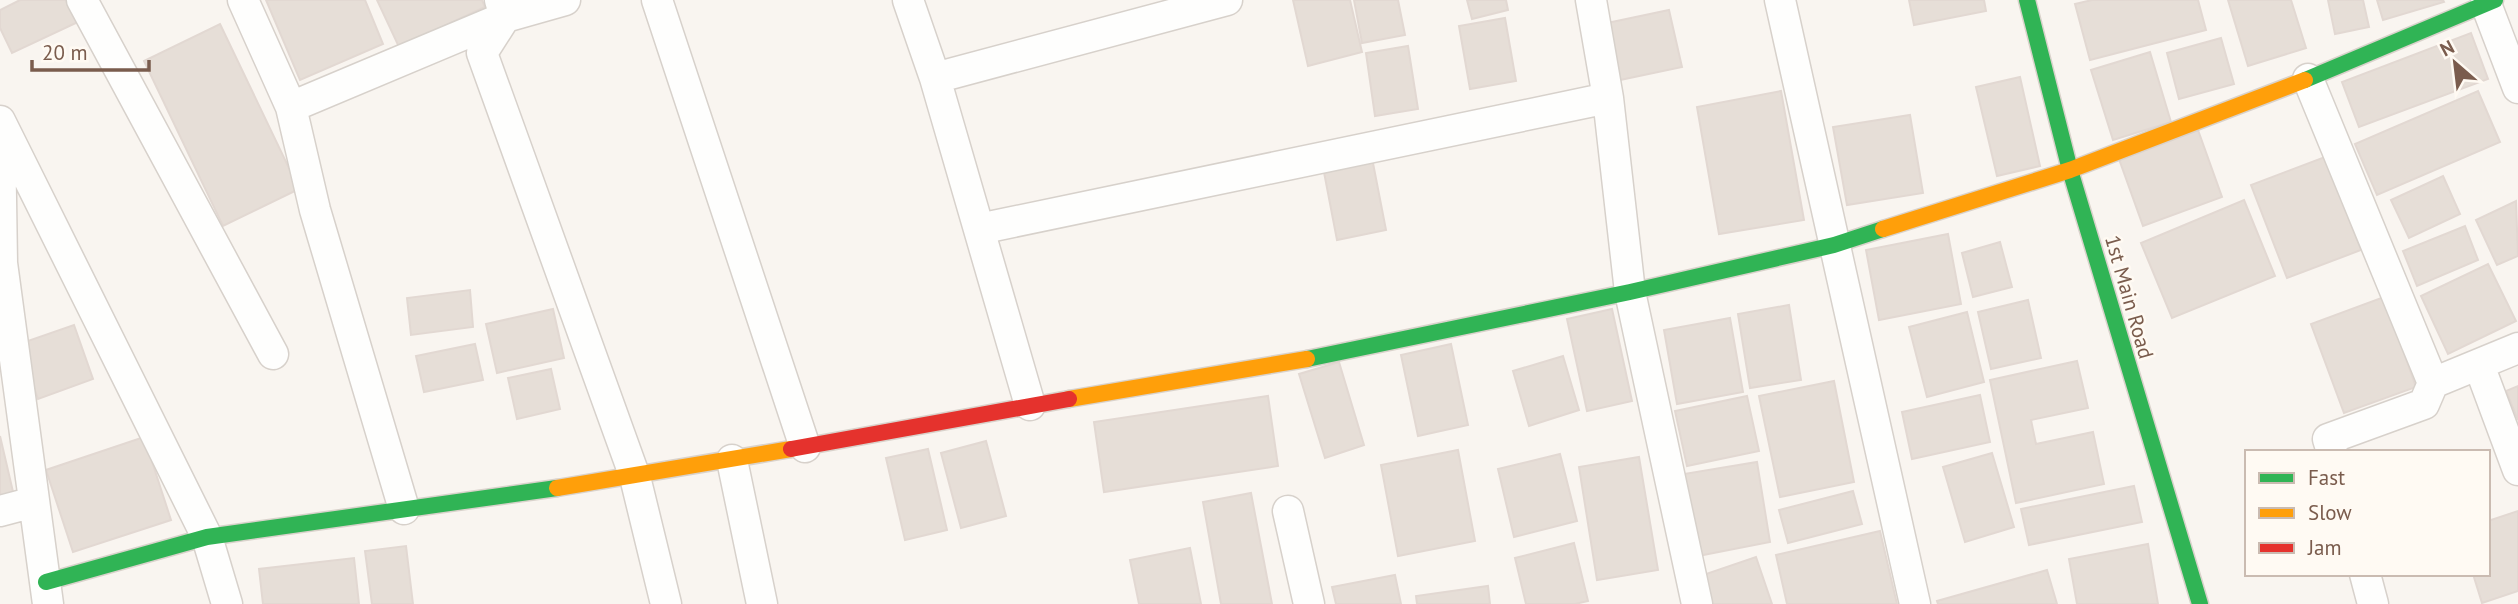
<svg xmlns="http://www.w3.org/2000/svg" width="2518" height="604" viewBox="0 0 2518 604" font-family="'PT Sans',sans-serif">
  <style>
    .building { fill: #e6ded7; stroke: #e2d8d2; stroke-width: 2 }
    .lines { fill: none; stroke-linecap: round; stroke-linejoin: round }
    .street-casing { stroke: #d7d1cb; stroke-width: 33 }
    .fast-casing { stroke: #d9d2cb; stroke-width: 19 }
    .slow-casing { stroke: #d9d2cb; stroke-width: 19 }
    .jam-casing { stroke: #d9d2cb; stroke-width: 19 }
    .street { stroke: #fefefd; stroke-width: 30 }
    .fast { stroke: #30b455; stroke-width: 16 }
    .slow { stroke: #ff9f0a; stroke-width: 16 }
    .jam { stroke: #e5322d; stroke-width: 16 }
    .labels { text-anchor: middle; stroke-width: 5; stroke-linejoin: round; paint-order: stroke }
    .street-label { font-size: 21px; fill: #7a5c4d; stroke: #fffaf3 }
  </style>
  <rect width="100%" height="100%" fill="#f9f5f0"/>
  <path class="building" d="M20,0H68L78,22L12,53L0,28V10Z
    M266,0H365L383,44L300,80Z
    M377,0H482L485,7L399,47Z
    M1293,0H1350L1362,52L1308,66Z
    M1354,0H1398L1405,35L1362,43Z
    M1467,0H1506L1508,10L1472,19Z
    M1909,0H1984L1986,11L1914,25Z
    M2092,0H2198L2206,30L2090,60L2075,4Z
    M2228,0H2291L2306,48L2248,66Z
    M2328,0H2363L2369,27L2335,34Z
    M2377,0H2443L2444,2L2383,20Z
    M1669,10L1682,67L1620,80L1607,23Z
    M1505,18L1516,81L1470,89L1459,26Z
    M220,24L299,189L223,226L144,61Z
    M2471,33L2488,79L2359,127L2342,82Z
    M2221,38L2234,84L2179,99L2167,53Z
    M1408,46L1418,109L1375,116L1366,53Z
    M2150,52L2171,122L2113,140L2091,70Z
    M2020,77L2040,166L1997,176L1976,87Z
    M1781,91L1804,220L1719,234L1697,107Z
    M2478,91L2500,142L2377,195L2355,144Z
    M1910,115L1923,193L1847,205L1833,127Z
    M2198,130L2222,197L2143,226L2119,159Z
    M2325,157L2361,250L2287,278L2251,185Z
    M1372,158L1386,230L1337,240L1323,167Z
    M2443,176L2460,214L2409,238L2391,200Z
    M2244,200L2275,276L2172,318L2141,243Z
    M2516,201L2518,256L2497,265L2476,220Z
    M2465,226L2478,260L2417,286L2403,251Z
    M1948,234L1961,304L1879,320L1866,250Z
    M2000,242L2012,287L1973,297L1962,253Z
    M2488,264L2516,321L2448,354L2421,296Z
    M470,290L473,327L411,335L407,298Z
    M2384,297L2416,387L2344,413L2311,324Z
    M2028,300L2041,358L1991,369L1978,312Z
    M1789,305L1801,380L1750,388L1738,314Z
    M553,309L564,358L497,373L486,324Z
    M1612,309L1632,401L1587,411L1567,319Z
    M1967,312L1984,382L1927,397L1909,327Z
    M1730,318L1743,392L1677,404L1664,330Z
    M74,325L93,379L38,399L19,344Z
    M475,344L483,380L424,392L416,356Z
    M1451,344L1468,425L1418,436L1401,355Z
    M1563,356L1579,410L1529,426L1513,371Z
    M2077,361L2088,408L2031,420L2036,444L2093,432L2104,484L2016,503L1990,380Z
    M1339,362L1364,445L1325,458L1299,374Z
    M551,369L560,409L517,419L508,378Z
    M1834,381L1854,482L1780,497L1759,396Z
    M2518,386V420L2506,391Z
    M1980,395L1990,442L1912,459L1902,412Z
    M1268,396L1278,466L1104,492L1094,422Z
    M1747,396L1759,451L1687,466L1675,411Z
    M0,436L14,496L0,500Z
    M144,437L171,520L73,552L46,470Z
    M986,441L1006,516L961,528L941,453Z
    M928,449L947,530L905,540L886,458Z
    M1458,450L1475,541L1398,556L1381,465Z
    M1992,453L2014,527L1965,542L1943,467Z
    M1560,454L1577,521L1514,537L1498,469Z
    M1639,457L1658,570L1597,580L1579,467Z
    M1757,462L1770,542L1698,556L1684,474Z
    M2134,486L2142,522L2029,545L2021,509Z
    M1853,491L1862,524L1788,543L1779,510Z
    M1251,493L1272,604H1221L1203,502Z
    M2518,511V591L2482,603L2473,574H2488V521Z
    M1880,531L1897,604H1787L1776,555Z
    M1574,543L1588,601L1575,604H1526L1515,558Z
    M2148,544L2158,604H2077L2069,559Z
    M406,546L413,604H372L365,551Z
    M1190,548L1201,604H1139L1130,560Z
    M1756,557L1772,604H1710L1700,576Z
    M354,558L359,604H263L259,569Z
    M2047,570L2057,604H1938L1937,601Z
    M1395,575L1401,604H1336L1332,587Z
    M1488,586L1490,604H1417L1416,596Z"/>
  <g class="lines">
    <defs>
      <path id="street" d="M82,0L273,354
        M243,0L291,107L315,210L404,509
        M500,0L505,17L482,53L635,477L666,604
        M657,0L805,447
        M908,0L935,78L1030,405
        M1591,0L1608,98L1630,292L1697,604
        M1780,0L1915,604
        M2486,4L2518,88
        M935,78L1227,0
        M2308,79L2433,383L2518,348
        M291,107L505,17L565,0
        M0,121L207,537L227,604
        M0,135L2,263L48,604
        M979,229L1608,98
        M2479,365L2518,470
        M2332,452L2328,439L2424,404L2433,383
        M732,460L762,604
        M0,511L34,502
        M1288,511L1309,604
        M2365,574L2373,604"/>
      <path id="fast" d="M2027,0L2070,170L2200,604
        M2305,80L2495,0
        M1307,359L1630,292L1834,245L1883,229
        M46,582L207,537L557,488"/>
      <path id="slow" d="M1883,229L2070,170L2305,80
        M1069,399L1307,359
        M557,488L791,449"/>
      <path id="jam" d="M791,449L1069,399"/>
    </defs>
    <use href="#street" class="street-casing"/>
    <use href="#fast" class="fast-casing"/>
    <use href="#slow" class="slow-casing"/>
    <use href="#jam" class="jam-casing"/>
    <use href="#street" class="street"/>
    <use href="#fast" class="fast"/>
    <use href="#slow" class="slow"/>
    <use href="#jam" class="jam"/>
  </g>
  <g class="labels">
    <g class="street-label">
      <text transform="translate(2129 297) rotate(74)" y="7">1st Main Road</text>
    </g>
  </g>
  <rect x="2245" y="450" width="245" height="126" fill="#fffaf3" stroke="#cabbb1" stroke-width="2"/>
  <rect x="2259" y="473" width="35" height="10" fill="#30b455" stroke="#cabbb1" stroke-width="2"/>
  <text x="2308" y="485" font-size="21" fill="#7a5c4d">Fast</text>
  <rect x="2259" y="508" width="35" height="10" fill="#ff9f0a" stroke="#cabbb1" stroke-width="2"/>
  <text x="2308" y="520" font-size="21" fill="#7a5c4d">Slow</text>
  <rect x="2259" y="543" width="35" height="10" fill="#e5322d" stroke="#cabbb1" stroke-width="2"/>
  <text x="2308" y="555" font-size="21" fill="#7a5c4d">Jam</text>
  <g transform="translate(2455 63) rotate(332)" stroke="#fffaf3" stroke-width="5" paint-order="stroke">
  <path d="M0-5L12 26L0 18L-12 26Z" fill="#7a5c4d"/>
  <text y="-10" font-size="19" font-weight="bold" text-anchor="middle" fill="#7a5c4d">N</text>
  </g>
  <path d="M32 60v10h117v-10" fill="none" stroke="#7a5c4d" stroke-width="3.5"/>
  <text x="42" y="60" font-size="21" fill="#7a5c4d" stroke="#fffaf3" stroke-width="5" paint-order="stroke">20 m</text>
</svg>
